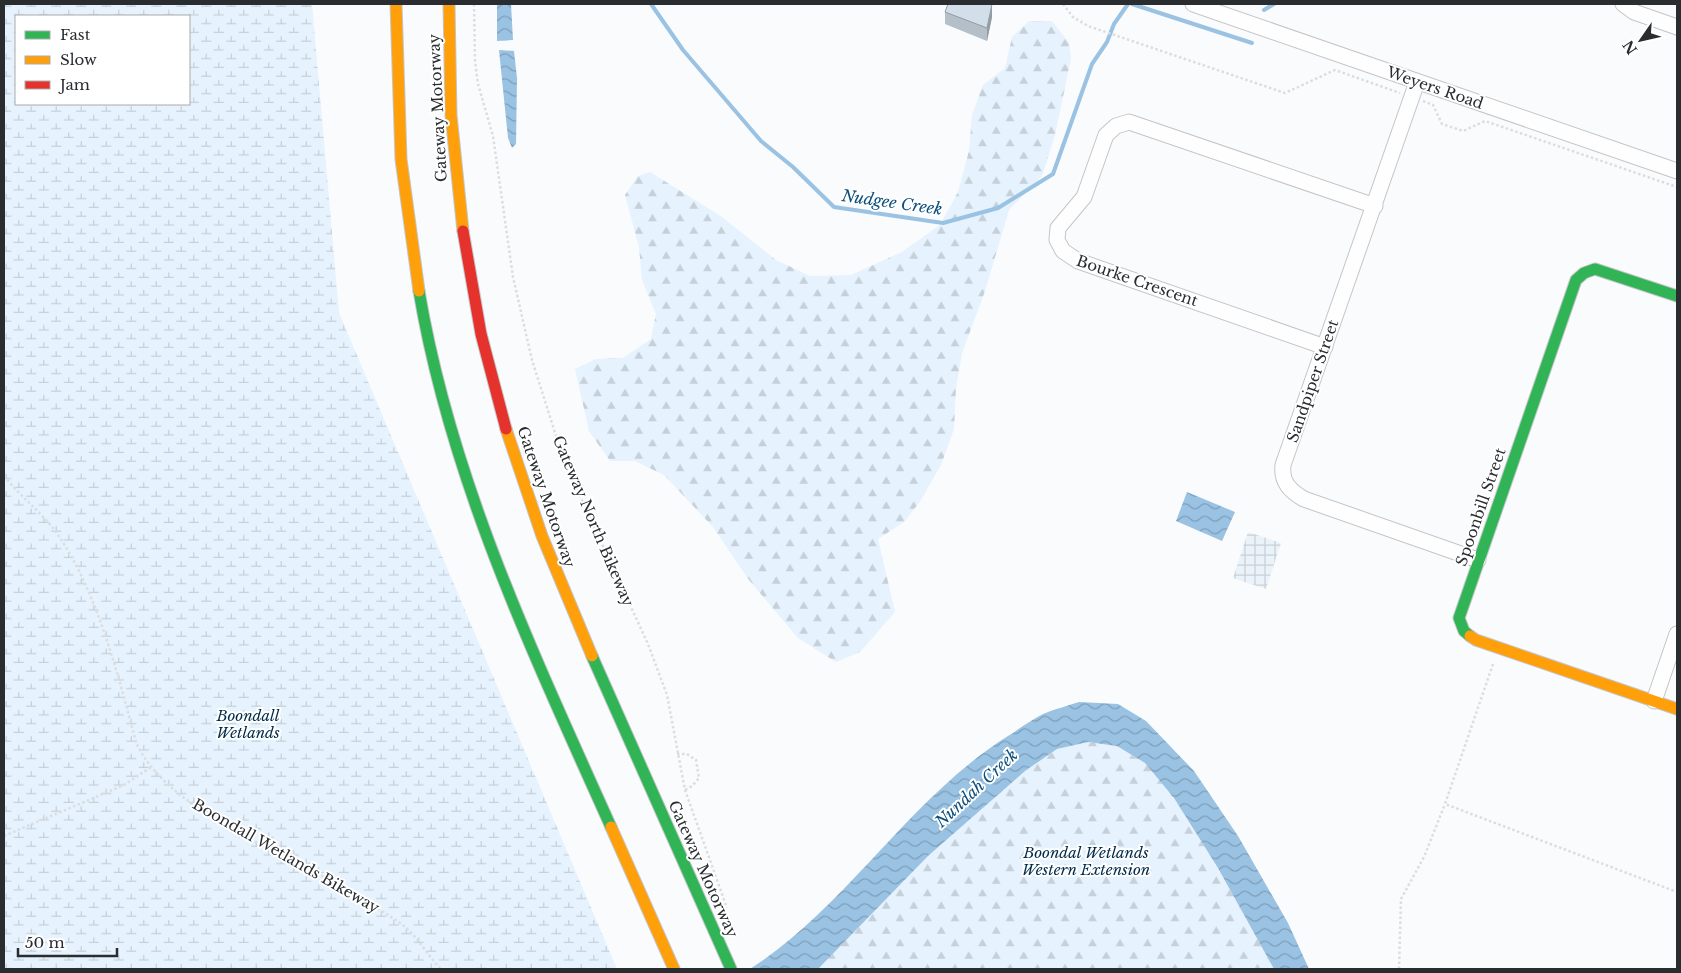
<svg xmlns="http://www.w3.org/2000/svg" width="1681" height="973" viewBox="0 0 1681 973" font-family="'Libre Baskerville',serif">
  <style>
    .industrial { fill: url(#industrial-grid) }
    .forest { fill: url(#forest-firs) }
    .wetland { fill: url(#wetland-marsh); fill-rule: evenodd }
    .water { fill: url(#water-waves) }
    .lines { fill: none; stroke-linecap: round; stroke-linejoin: round }
    .stream { stroke: #9ac2e3; stroke-width: 4 }
    .street-casing { stroke: #c3c6c8; stroke-width: 17 }
    .fast-casing { stroke: #c3c6c8; stroke-width: 13 }
    .slow-casing { stroke: #c3c6c8; stroke-width: 13 }
    .jam-casing { stroke: #c3c6c8; stroke-width: 13 }
    .path { stroke: #dcddde; stroke-width: 2.5; stroke-dasharray: 2.5 2.5; stroke-linecap: butt }
    .street { stroke: #fefeff; stroke-width: 15 }
    .fast { stroke: #30b455; stroke-width: 11 }
    .slow { stroke: #ff9f0a; stroke-width: 11 }
    .jam { stroke: #e5322d; stroke-width: 11 }
    .wall { fill: #b5bfc8 }
    .shaded-wall { fill: #939ba3 }
    .building { fill: #d2dee9; stroke: #939ba3 }
    .labels { text-anchor: middle; stroke-width: 4; stroke-linejoin: round; paint-order: stroke }
    .street-label { font-size: 15px; fill: #292d30; stroke: #fff }
    .park-label { font-size: 15px; font-style: italic; fill: #002c4b; stroke: #fff }
    .water-label { font-size: 16px; font-style: italic; fill: #0c4e7b; stroke: #fff }
  </style>
  <defs>
    <pattern id="industrial-grid" width="8" height="8" patternUnits="userSpaceOnUse" patternTransform="scale(1.25)"><rect width="8" height="8" fill="#eaf2fa"/><path d="M0 4h8M4 0v8" fill="none" stroke="#c9d0d7"/></pattern>
    <pattern id="forest-firs" width="22" height="20" patternUnits="userSpaceOnUse" patternTransform="scale(1.25)"><rect width="22" height="20" fill="#e6f2fd"/><path d="M5 1l3.5 6h-7zM16 11l3.5 6h-7z" fill="#c5d0d9"/></pattern>
    <pattern id="wetland-marsh" width="20" height="14" patternUnits="userSpaceOnUse" patternTransform="scale(1.25)"><rect width="20" height="14" fill="#e6f2fd"/><path d="M1 5h8M5 5V1M11 12h8M15 12V8" fill="none" stroke="#c5d0d9"/></pattern>
    <pattern id="water-waves" width="16" height="10" patternUnits="userSpaceOnUse" patternTransform="scale(1.25)"><rect width="16" height="10" fill="#9ac2e3"/><path d="M0 5q4-4 8 0t8 0" fill="none" stroke="#7e9eb8"/></pattern>
  </defs>
  <rect width="100%" height="100%" fill="#f9fbfd"/>
  <path class="industrial" d="M1248,532L1281,543L1266,589L1233,578Z"/>
  <path class="forest" d="M1029,21H1052L1069,43L1071,59L1055,135L1042,176L1009,210L985,291L962,353L956,388L954,429L941,465L919,503L904,522L878,539L895,612L860,652L836,662L798,638L749,580L713,527L664,475L635,461H610L589,431L575,369L596,359L623,358L651,339L656,314L642,280L639,247L625,195L638,176L650,172L722,217L776,260L810,276L851,275L902,252L940,225L958,192L969,151L972,115L983,85L1005,68L1012,37Z
    M1088,742L1117,746L1145,763L1174,798L1218,868L1274,969H818L928,856L1025,771L1057,749Z"/>
  <path class="wetland" d="M4,4H312L339,313L617,969H4ZM16,16H189V104H16Z"/>
  <path class="water" d="M497,4H511L513,40L497,41Z
    M499,50L514,51L517,78L516,144L512,148L508,138Z
    M1187,492L1235,512L1222,541L1176,521Z
    M1079,702L1118,704L1146,721L1194,771L1238,836L1288,923L1309,969H1274L1218,868L1174,798L1145,763L1117,746L1088,742L1057,749L1025,771L928,856L818,969H750C848,906 908,799 1008,736C1019,729 1031,720 1043,714C1055,709 1067,706 1079,702Z"/>
  <g class="lines">
    <path class="stream" d="M651,4L683,50L761,141L793,167L834,207L943,223L998,208L1053,174L1092,64L1107,42L1114,24L1128,4
      M1132,4L1252,43
      M1264,10L1274,4"/>
    <defs>
      <path id="street" d="M1193,4L1677,171
        M1623,4L1634,12L1677,27
        M1417,82L1283,465C1281,482 1290,491 1304,499L1478,560
        M1325,347L1078,261L1063,251L1057,240L1058,228L1084,197L1106,135L1116,126L1129,122L1375,206
        M1654,701L1677,634"/>
      <path id="fast" d="M419,291C451,481 533,653 611,827
        M1470,636L1464,631L1459,618L1576,280L1584,273L1595,269L1677,296
        M592,656L731,969"/>
      <path id="slow" d="M396,4L401,159L419,291
        M449,4L451,115L463,231
        M506,429L542,536L592,656
        M1470,636L1476,640L1677,709
        M611,827L674,969"/>
      <path id="jam" d="M463,231L481,334L506,429"/>
    </defs>
    <use href="#street" class="street-casing"/>
    <use href="#fast" class="fast-casing"/>
    <use href="#slow" class="slow-casing"/>
    <use href="#jam" class="jam-casing"/>
    <path class="path" d="M474,4L475,61L478,84L493,136L513,277L532,360L557,439L574,483L648,644L667,695L685,790L727,908
      M1063,4L1073,17L1088,26L1285,93L1335,70L1400,93
      M1423,101L1433,105L1442,124L1463,131L1485,121L1677,187
      M4,476C20,496 41,512 56,532C97,590 118,675 136,742C162,803 265,846 322,876C348,889 373,905 397,921C415,932 426,954 441,969
      M1493,664L1445,804L1677,892
      M677,754H687L696,760L699,778L692,786L685,790
      M4,836L124,785L151,767
      M1399,969L1401,899L1424,857L1445,804"/>
    <use href="#street" class="street"/>
    <use href="#fast" class="fast"/>
    <use href="#slow" class="slow"/>
    <use href="#jam" class="jam"/>
  </g>
  <path class="wall" d="M945,12L992,17L987,41L945,24Z"/>
  <path class="shaded-wall" d="M992,4V17L987,41V28Z"/>
  <path class="building" d="M948,4H992L987,28L945,12Z"/>
  <g class="labels">
    <g class="street-label">
      <text transform="translate(1435 88) rotate(19)" y="5">Weyers Road</text>
      <text transform="translate(438 108) rotate(-93)" y="5">Gateway Motorway</text>
      <text transform="translate(1137 281) rotate(19)" y="5">Bourke Crescent</text>
      <text transform="translate(1313 381) rotate(-71)" y="5">Sandpiper Street</text>
      <text transform="translate(546 497) rotate(71)" y="5">Gateway Motorway</text>
      <text transform="translate(1481 507) rotate(-71)" y="5">Spoonbill Street</text>
      <text transform="translate(593 521) rotate(67)" y="5">Gateway North Bikeway</text>
      <text transform="translate(286 856) rotate(30)" y="5">Boondall Wetlands Bikeway</text>
      <text transform="translate(703 869) rotate(66)" y="5">Gateway Motorway</text>
    </g>
    <g class="park-label">
      <text x="248" y="721">Boondall<tspan x="248" dy="17">Wetlands</tspan></text>
      <text x="1086" y="858">Boondal Wetlands<tspan x="1086" dy="17">Western Extension</tspan></text>
    </g>
    <g class="water-label">
      <text transform="translate(892 202) rotate(8)" y="6">Nudgee Creek</text>
      <text transform="translate(976 788) rotate(-43)" y="6">Nundah Creek</text>
    </g>
  </g>
  <rect width="1681" height="973" fill="none" stroke="#292d30" stroke-width="10"/>
  <rect x="15" y="15" width="175" height="90" fill="#ffffff" stroke="#a9abac"/>
  <rect x="25" y="31" width="25" height="8" fill="#30b455" stroke="#a9abac"/>
  <text x="60" y="40" font-size="15" fill="#292d30">Fast</text>
  <rect x="25" y="56" width="25" height="8" fill="#ff9f0a" stroke="#a9abac"/>
  <text x="60" y="65" font-size="15" fill="#292d30">Slow</text>
  <rect x="25" y="81" width="25" height="8" fill="#e5322d" stroke="#a9abac"/>
  <text x="60" y="90" font-size="15" fill="#292d30">Jam</text>
  <g transform="translate(1641 40) rotate(236)" stroke="#ffffff" stroke-width="4" paint-order="stroke">
  <path d="M0-4L9 19L0 12L-9 19Z" fill="#292d30"/>
  <text y="-8" font-size="14" font-weight="bold" text-anchor="middle" fill="#292d30">N</text>
  </g>
  <path d="M18 948v8h99v-8" fill="none" stroke="#292d30" stroke-width="2.5"/>
  <text x="25" y="948" font-size="15" fill="#292d30" stroke="#ffffff" stroke-width="4" paint-order="stroke">50 m</text>
</svg>
